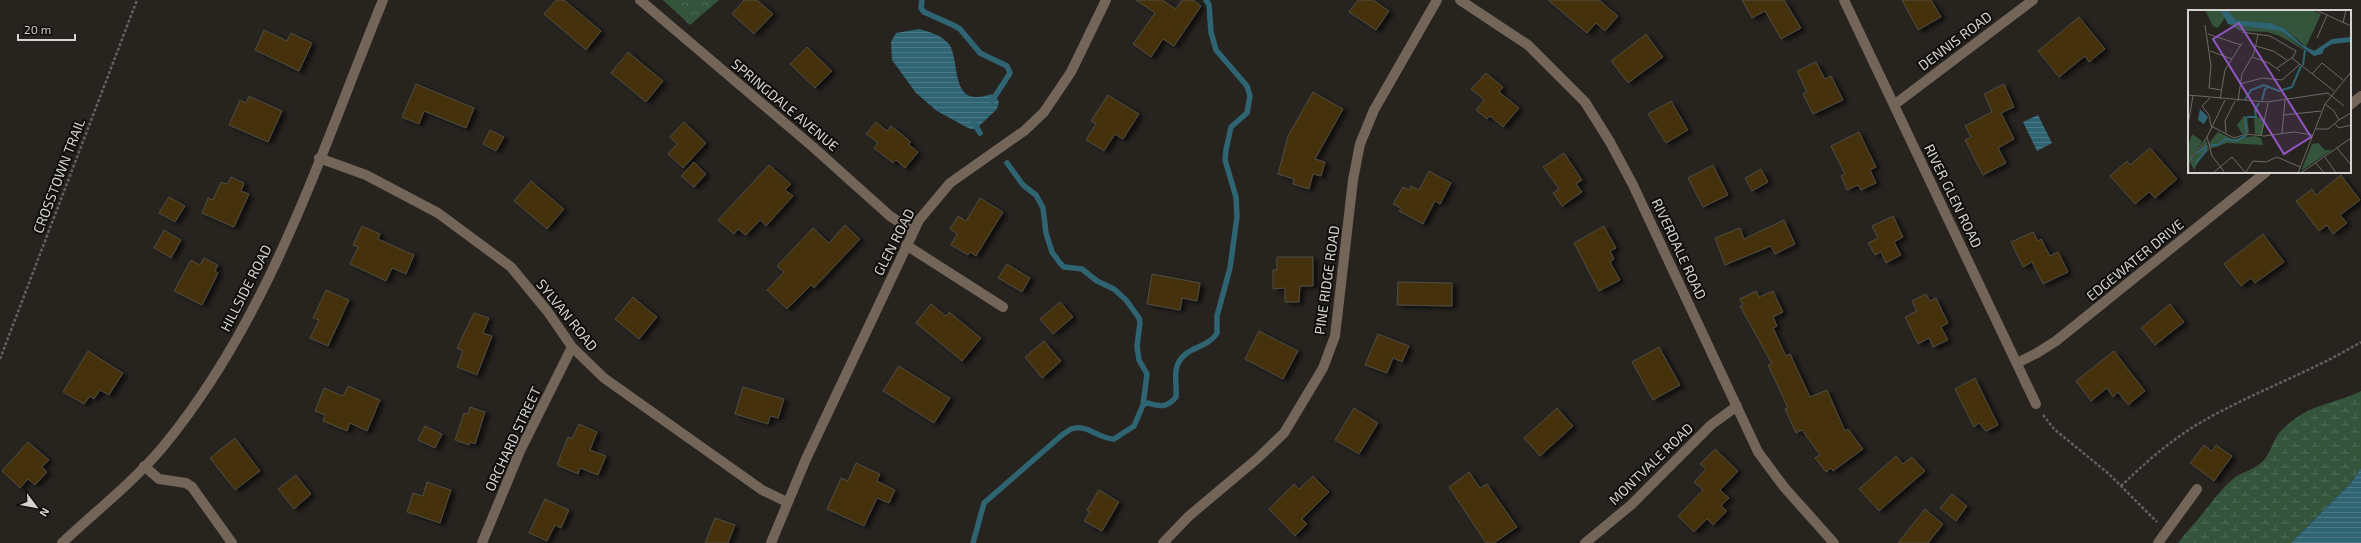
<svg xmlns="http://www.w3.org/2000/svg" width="2361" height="543" viewBox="0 0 2361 543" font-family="'Exo 2',sans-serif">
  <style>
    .wetland { fill: url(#wetland-marsh) }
    .park { fill: url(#park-crowns) }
    .water { fill: url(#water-rules) }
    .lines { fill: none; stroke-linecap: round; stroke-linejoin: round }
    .stream { stroke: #2f6472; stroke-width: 5.5 }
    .building { fill: #44330b; stroke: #4e4c46; filter: url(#shadow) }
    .path { stroke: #63615d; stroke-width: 2.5; stroke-dasharray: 3 2; stroke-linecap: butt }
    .minor { stroke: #736558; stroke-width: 10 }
    .labels { text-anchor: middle; stroke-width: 4; stroke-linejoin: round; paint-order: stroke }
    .street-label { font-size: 14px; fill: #d5d3d0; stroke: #0f0e0c }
    .inset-river { fill: none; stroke: #2f6472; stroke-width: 2 }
    .inset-road { fill: none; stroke: #6d6a66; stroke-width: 1 }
    .view { fill: #9256c3; fill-opacity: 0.15; stroke: #9256c3; stroke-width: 2 }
    .inset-edge { fill: none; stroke: #d5d3d0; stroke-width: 2 }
  </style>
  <defs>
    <pattern id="wetland-marsh" width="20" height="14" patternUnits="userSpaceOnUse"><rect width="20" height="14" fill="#34543c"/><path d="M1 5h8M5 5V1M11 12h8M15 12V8" fill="none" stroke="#506c57"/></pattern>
    <pattern id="park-crowns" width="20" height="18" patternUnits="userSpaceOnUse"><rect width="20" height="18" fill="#34543c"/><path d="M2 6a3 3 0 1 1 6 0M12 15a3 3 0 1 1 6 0" fill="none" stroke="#506c57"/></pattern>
    <pattern id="water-rules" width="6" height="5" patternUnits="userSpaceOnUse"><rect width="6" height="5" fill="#2f6472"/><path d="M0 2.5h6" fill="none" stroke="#4c7985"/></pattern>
    <filter id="shadow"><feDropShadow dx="4.5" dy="2.5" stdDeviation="2" flood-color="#0009"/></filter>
  </defs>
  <rect width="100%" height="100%" fill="#272420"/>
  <path class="wetland" d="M2361,391V468L2351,483L2291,543H2178C2187,531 2198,520 2207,508C2216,497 2222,488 2233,479C2242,471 2253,471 2262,462C2269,456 2272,444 2277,436C2282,428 2294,419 2302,414C2321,403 2342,401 2361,391Z"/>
  <path class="park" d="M663,0H719L690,25Z"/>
  <path class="water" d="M919,29C930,32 941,35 949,44C959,58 952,99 977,97C982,97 987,95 992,94L999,101L997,109L976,129H970L937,111L916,93L892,60L891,42L896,33Z
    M2038,115L2052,143L2037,151L2023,122Z
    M2361,468V543H2291L2351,483Z"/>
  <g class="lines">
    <path class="stream" d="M922,0L921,8L924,12L953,25L960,29L980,53L1007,66L1010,73L992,101
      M974,123L980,133
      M1007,163L1023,185L1036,195L1043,208L1046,233L1052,252L1060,263L1064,267L1082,269L1097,281L1114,289L1126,300L1139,318L1140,323L1137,346L1139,360L1147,374L1143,405
      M973,543L984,503L1062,435L1071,429C1087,423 1098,439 1114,439L1134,426L1143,405L1147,403C1160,406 1166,409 1176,397C1177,387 1174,375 1177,366C1184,346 1208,349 1217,333V316L1230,268L1237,217L1236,197L1225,160L1226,150L1231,127L1247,113L1250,96L1247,86L1216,50L1211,32L1209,5L1206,0"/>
  </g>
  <path class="building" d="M556,0H564L601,31L586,50L544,14Z
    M744,0H757L773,14L754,34L732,14Z
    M1136,0H1162L1176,9L1182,0H1193L1201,6L1174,46L1163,39L1151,57L1133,44L1155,13Z
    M1358,0H1373L1389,11L1376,30L1349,12Z
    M1548,0H1599L1618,16L1605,31L1596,23L1587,33Z
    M1742,0H1784L1801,28L1781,39L1765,11L1752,18Z
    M1902,0H1931L1941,17L1918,30Z
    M2079,17L2105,49L2089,62L2085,56L2059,77L2038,51Z
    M264,30L287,41L291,33L312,43L299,71L255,50Z
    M1646,34L1663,57L1628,83L1611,61Z
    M807,47L832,71L815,88L790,64Z
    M628,52L663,81L646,102L611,73Z
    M1816,62L1825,79L1831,76L1843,100L1813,114L1803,94L1807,92L1797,71Z
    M1486,73L1503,87L1499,92L1519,108L1503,127L1490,116L1487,119L1476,110L1484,100L1471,89Z
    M416,84L474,108L466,128L424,111L419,124L402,117Z
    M2004,84L2014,107L2001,113L2014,139L1998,148L2006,163L1983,175L1965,140L1971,137L1965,126L1992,112L1984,94Z
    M1313,92L1343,109L1315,159L1325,162L1321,176L1313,174L1309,189L1293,184L1294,179L1278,174L1288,136Z
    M1108,95L1139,114L1123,139L1115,134L1104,151L1086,140L1096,124L1091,121Z
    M249,96L282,111L268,142L229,125L240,100L246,103Z
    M1671,101L1688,130L1666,143L1648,114Z
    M684,122L706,143L683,168L668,154L677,144L670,137Z
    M876,122L887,131L891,126L911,142L908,144L918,152L905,168L896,160L893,163L874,148L878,143L866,134Z
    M490,130L504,137L496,151L483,144Z
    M1859,132L1876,167L1870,170L1876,183L1861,190L1858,185L1847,190L1841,176L1845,174L1831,146Z
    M2150,148L2177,179L2155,198L2149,192L2135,204L2110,176L2127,161L2130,165Z
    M1564,153L1582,180L1576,184L1582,192L1562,206L1553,193L1559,189L1543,167Z
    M694,162L706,174L694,187L681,176Z
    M769,165L791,184L785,190L793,196L766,226L760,220L746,235L738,229L734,234L718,220Z
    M1713,165L1728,195L1703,207L1688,178Z
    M1761,169L1768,182L1752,191L1745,178Z
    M1429,171L1451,183L1440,204L1435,201L1423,224L1399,211L1401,208L1393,204L1403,187L1409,190L1411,186L1419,190Z
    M2341,175L2360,200L2340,215L2347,223L2333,234L2327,225L2319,231L2296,201L2312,189L2316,195Z
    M231,177L244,183L241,191L249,194L234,227L202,213L208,198L213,200L221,182L227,184Z
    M531,181L564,209L547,229L514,201Z
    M169,197L185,206L175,222L159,213Z
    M980,198L1003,212L976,256L970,252L968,255L951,245L957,234L950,229L958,216L966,221Z
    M1893,216L1903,237L1894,242L1901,255L1886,263L1881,252L1875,255L1868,243L1878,238L1872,226Z
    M1784,220L1795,244L1775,254L1771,246L1725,265L1715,238L1740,228L1744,239Z
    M845,225L860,239L814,288L811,285L787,309L767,290L784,272L777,266L813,228L829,243Z
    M362,226L380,234L378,239L414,255L406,274L392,268L386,281L350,264L358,247L353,245Z
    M1604,226L1616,248L1610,251L1614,259L1610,262L1620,280L1599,291L1574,243Z
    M164,230L181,240L171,258L154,248Z
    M2033,232L2038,241L2041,239L2050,256L2058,252L2068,272L2043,284L2032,262L2023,267L2011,242Z
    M2263,234L2284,262L2255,283L2251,278L2241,286L2224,264Z
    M1277,257H1313V286H1300L1299,302H1285V288L1273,289V270H1277Z
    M204,258L218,265L215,271L218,273L202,305L174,291L191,260L200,265Z
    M1007,264L1030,278L1022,292L998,278Z
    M1152,274L1200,283L1197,301L1182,298L1180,310L1147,304Z
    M1398,282L1452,283V306L1397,305Z
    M326,290L349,300L328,346L310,338L319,320L313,318Z
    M1756,291L1759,297L1773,291L1783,312L1773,317L1777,326L1773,328L1786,356L1790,354L1810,397L1827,390L1845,431L1848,429L1863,449L1833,471L1831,468L1826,472L1815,458L1820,455L1802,430L1796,433L1785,409L1788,408L1768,365L1772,364L1740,306L1743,305L1740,299Z
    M1926,294L1930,301L1936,298L1948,323L1941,327L1948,340L1933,347L1929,338L1918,344L1905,317L1917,311L1912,301Z
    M633,297L657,317L639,339L615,319Z
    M1060,302L1073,317L1053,334L1040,319Z
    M931,304L946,316L949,312L981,338L962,361L916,323Z
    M2170,304L2184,322L2155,345L2141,328Z
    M474,313L489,318L483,333L492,336L477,375L457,367L463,351L457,348Z
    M1259,331L1298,351L1283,379L1245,359Z
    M1378,334L1409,346L1402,362L1393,358L1387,373L1365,365Z
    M1044,341L1061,361L1042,378L1025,357Z
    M1659,347L1680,385L1653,400L1632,362Z
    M88,351L123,373L109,395L100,390L94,399L90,396L84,404L63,392Z
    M2114,351L2145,391L2128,405L2118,392L2113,397L2107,388L2091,401L2076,381Z
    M899,366L950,398L934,423L883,391Z
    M1975,378L1998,425L1986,431L1979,423L1974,427L1955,389Z
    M348,386L380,400L367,431L350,423L347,431L323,421L325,415L315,411L324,388L343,396Z
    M743,387L784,399L778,418L770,416L768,424L735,414Z
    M470,407L485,412L475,444L470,442L469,445L455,440L464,413L468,414Z
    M1354,408L1378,423L1359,454L1335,440Z
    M1557,408L1573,426L1540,456L1524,438Z
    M579,424L597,432L590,450L606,456L598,475L580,468L578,474L557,465L568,437L572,439Z
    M425,426L442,434L435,448L418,440Z
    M235,438L260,471L235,490L210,458Z
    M28,442L49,460L42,467L47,472L35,485L28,479L20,488L2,471Z
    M2204,445L2212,451L2216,445L2232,456L2214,481L2190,463Z
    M1715,449L1738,471L1720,490L1729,498L1721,506L1727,511L1713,525L1707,519L1694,532L1678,516L1703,490L1694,482L1706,469L1700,464Z
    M1896,456L1903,464L1912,457L1925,471L1879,511L1859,489Z
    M856,463L880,474L877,481L895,490L889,503L877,498L864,526L827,509L841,478L848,481Z
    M1469,472L1480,488L1487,484L1517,527L1494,543H1486L1449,487Z
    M296,475L311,494L294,509L278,489Z
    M1313,476L1329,492L1302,519L1307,524L1295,536L1269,509L1294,484L1299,489Z
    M427,482L451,490L440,523L407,512L413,493L423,496Z
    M1099,490L1119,502L1102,531L1084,521L1090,512L1087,510Z
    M1952,494L1967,506L1956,521L1940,508Z
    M545,499L569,510L561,528L555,525L547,541L529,533Z
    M1925,509L1943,524L1928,543H1898Z
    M715,518L735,525L728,543H705Z"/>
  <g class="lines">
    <path class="path" d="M0,359L137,0
      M2043,415L2054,429L2109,474L2157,522
      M2121,486C2146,462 2174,437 2205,420C2256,391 2311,372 2361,342"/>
    <path class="minor" d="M640,0L813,147L890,216L912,231
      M1460,0L1528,45L1585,102L1610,142L1633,185L1758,452L1784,487L1834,543
      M1844,0L2036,404
      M1894,105L2033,0
      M2350,105L2361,96
      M319,158L366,175L438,213L511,267L548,312L572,347L604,378L762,490L787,502
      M906,245L1003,307
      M2017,363L2037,353L2056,341L2266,172
      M144,466L159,479L186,483L192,487L232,543
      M62,543C95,512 132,483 162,448C270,318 320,154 383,0
      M482,543L520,451L572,347
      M771,543L806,459L919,220L950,183L1024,131L1044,112L1071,72L1106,0
      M1163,543L1189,516L1258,458L1284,433L1323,368L1335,336L1353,180L1360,144L1374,110L1437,0
      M1585,543L1631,505L1711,425L1737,406
      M2158,543L2197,489"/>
  </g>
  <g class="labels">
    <g class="street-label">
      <text transform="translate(1955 41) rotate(-37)" y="5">DENNIS ROAD</text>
      <text transform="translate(785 105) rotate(40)" y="5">SPRINGDALE AVENUE</text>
      <text transform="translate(59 176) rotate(-69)" y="5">CROSSTOWN TRAIL</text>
      <text transform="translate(1953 196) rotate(64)" y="5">RIVER GLEN ROAD</text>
      <text transform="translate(894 242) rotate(-63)" y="5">GLEN ROAD</text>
      <text transform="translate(1679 249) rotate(65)" y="5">RIVERDALE ROAD</text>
      <text transform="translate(2135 260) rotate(-39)" y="5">EDGEWATER DRIVE</text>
      <text transform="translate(1327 280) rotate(-82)" y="5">PINE RIDGE ROAD</text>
      <text transform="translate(246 288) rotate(-63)" y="5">HILLSIDE ROAD</text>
      <text transform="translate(567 315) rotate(51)" y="5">SYLVAN ROAD</text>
      <text transform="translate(513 439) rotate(-65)" y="5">ORCHARD STREET</text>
      <text transform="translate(1651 464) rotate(-44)" y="5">MONTVALE ROAD</text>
    </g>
  </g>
  <g transform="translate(2188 10)">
    <rect width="163" height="163" fill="#272420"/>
    <path d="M17,0H125L133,4L118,37L96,18L82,13L48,10L40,3L30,18L25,16Z" fill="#34543c"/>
    <path d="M40,14L92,20L119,42L92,26L79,22L53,21Z" fill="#34543c"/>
    <path d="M56,106L59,107L61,123L54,124L49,115ZM69,107L77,109L74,124L71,125L67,124L66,108ZM30,122L45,129L67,126L73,128L75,135L39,133L22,139L21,133ZM4,124L14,131L0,155V137ZM18,130L21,140L12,148L6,160L2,152ZM124,134L130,133L137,140H144L113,161Z" fill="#34543c"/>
    <path d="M32,0H39L48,10L82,13L96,18L113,34L126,41L144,29L163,27V32L144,34L136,39L134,44L126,46L93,21L40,14ZM12,99L20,107L16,114L10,110Z" fill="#2f6472"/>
    <path class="inset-river" d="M115,55L117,40M57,90L63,80L76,75L91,81L104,77L113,56M74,90L77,79L81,76M57,107L59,123M59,107H68L67,100L71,93M23,135H30L37,129L48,131L59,125M9,143L19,136M8,153L17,142V138"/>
    <path class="inset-road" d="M128,0L163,16M155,13L158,0M17,15L23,56L21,78L33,80M54,22L82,26L108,41L105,47L89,58M20,24L53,35M129,28L139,5M68,36L85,41L99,50M22,41L44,49M64,47L81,53L92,61M104,48L146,81M124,64L134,53L155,70M52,74L74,68L94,70L112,54M0,85L79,92L140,83L156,96M22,88L14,96L21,105L23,116M32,89L37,60L54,33M50,91L54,64L66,43L70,25M96,105L133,101M151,110L163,103M147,114L151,118L163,115M0,115L5,86M23,116L46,128L58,124L76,126L106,122L125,125M128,119H140L151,110L146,101L137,94M38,123L37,111L47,91M94,123L97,90M73,126L80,93M149,138L163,155M137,147L148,163M128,153L136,163M58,162L65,151L78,152L89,147L112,157M1,163V152L19,127M25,163L44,147L57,162M37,163L24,146L19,127L37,90M110,163L137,94L163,62M113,163L163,128"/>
    <path class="view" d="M51,13L123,127L96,144L25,29Z"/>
    <rect width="163" height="163" class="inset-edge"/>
  </g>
  <g transform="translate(36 507) rotate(122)" stroke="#0f0e0c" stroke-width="3" paint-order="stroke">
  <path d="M0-3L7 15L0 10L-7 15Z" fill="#d5d3d0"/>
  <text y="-6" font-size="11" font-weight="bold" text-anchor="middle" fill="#d5d3d0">N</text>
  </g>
  <path d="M18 34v6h57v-6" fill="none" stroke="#d5d3d0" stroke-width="2"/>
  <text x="24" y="34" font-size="12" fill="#d5d3d0" stroke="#0f0e0c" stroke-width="3" paint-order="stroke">20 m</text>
</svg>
